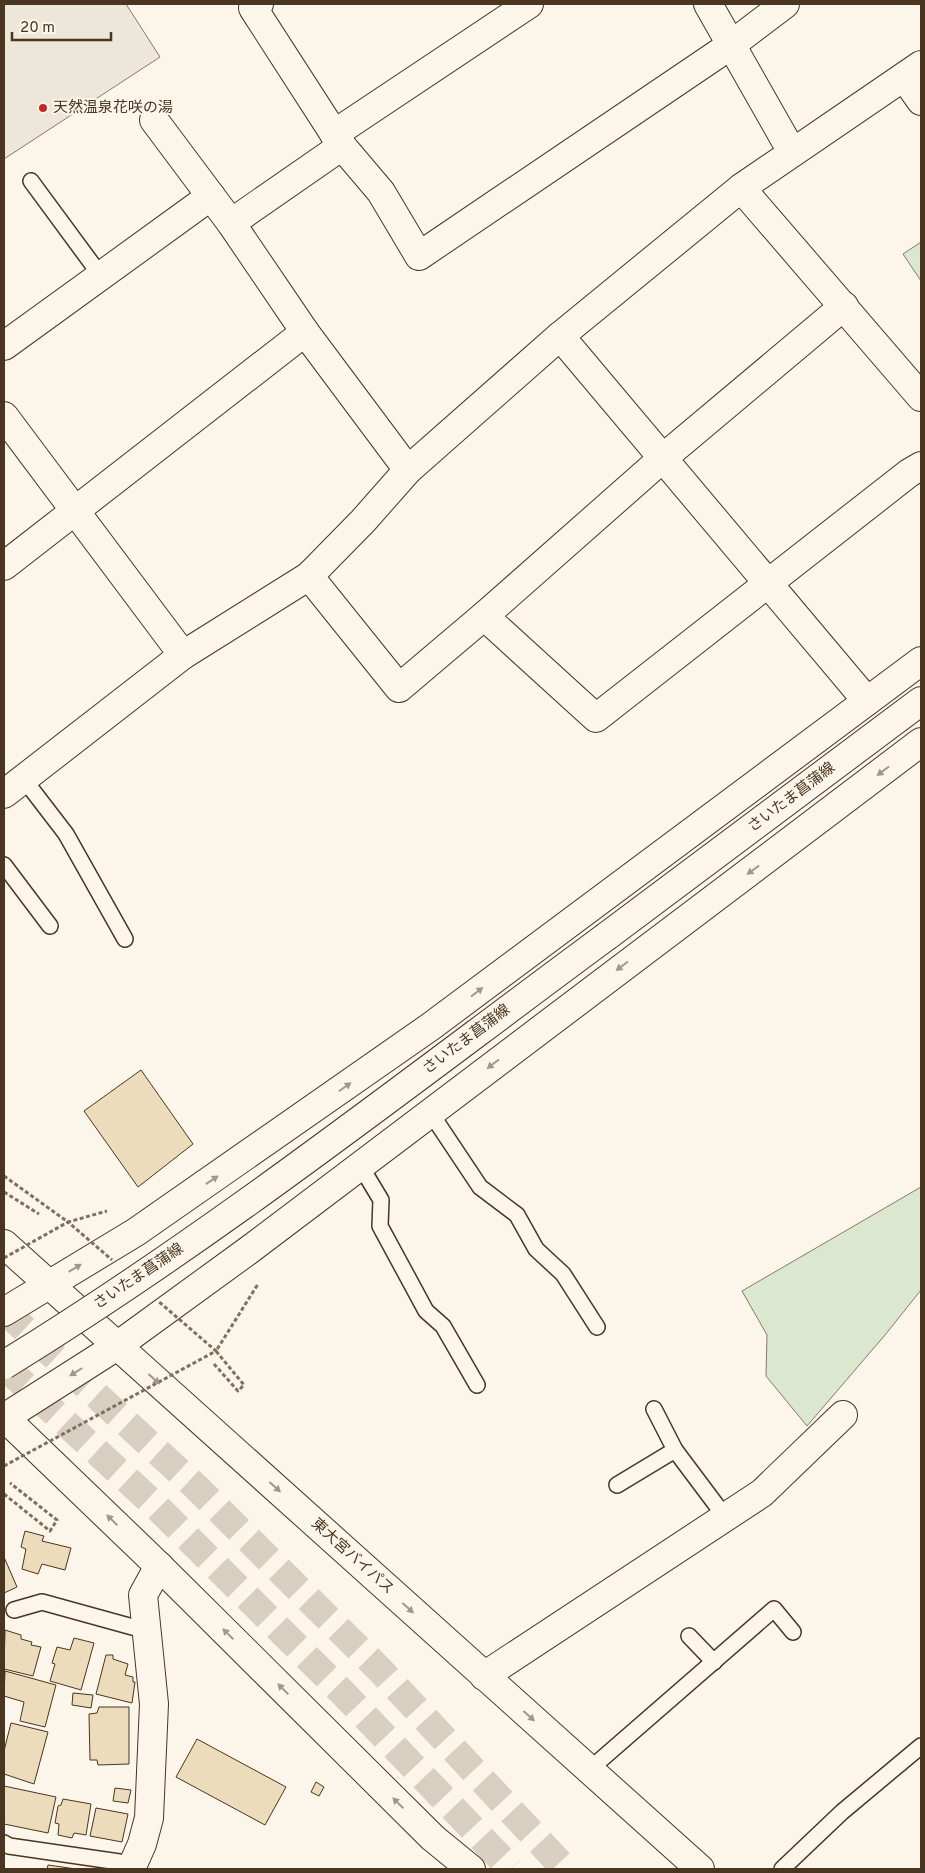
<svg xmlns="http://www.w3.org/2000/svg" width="925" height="1873" font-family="Overpass,'Noto Sans JP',sans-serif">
	<rect width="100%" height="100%" fill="#fbf6e9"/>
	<!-- green -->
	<g fill="#dce7d0" stroke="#887966">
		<polygon points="921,242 921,281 903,254"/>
		<polygon points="921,1187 921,1290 885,1335 807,1426 766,1376 767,1335 742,1291"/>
	</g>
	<!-- parking -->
	<polygon fill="#ede7d9" stroke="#887966" points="4,4 126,4 160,57 4,159"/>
	<!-- building -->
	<g fill="#ecdcbc" stroke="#4a3520">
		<polygon points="141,1070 193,1144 138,1187 84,1111"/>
		<polygon points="25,1531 44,1536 42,1541 71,1548 65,1570 42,1564 38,1574 22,1569 26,1549 21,1547"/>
		<polygon points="4,1557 17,1587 4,1593"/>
		<polygon points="5,1630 21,1635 21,1639 32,1642 31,1645 41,1647 33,1676 4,1669"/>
		<polygon points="74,1638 94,1643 81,1690 50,1681 55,1664 52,1663 57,1647 70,1650"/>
		<polygon points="106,1655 113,1655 113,1659 128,1664 125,1675 133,1677 133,1682 135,1682 132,1703 96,1694"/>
		<polygon points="5,1671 56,1685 45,1727 20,1721 24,1702 4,1696"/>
		<polygon points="73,1693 93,1695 91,1708 72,1705"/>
		<polygon points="99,1707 129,1707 129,1764 98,1765 97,1760 90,1760 89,1714 97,1713"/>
		<polygon points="11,1723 48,1732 34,1784 4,1774 4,1751"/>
		<polygon points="197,1739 286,1787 265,1825 176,1777"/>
		<polygon points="316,1782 324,1787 319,1796 311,1792"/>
		<polygon points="4,1786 56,1797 48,1833 4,1824"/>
		<polygon points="115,1788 131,1790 128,1803 113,1801"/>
		<polygon points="63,1799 91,1804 86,1835 74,1833 72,1838 58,1835 59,1824 55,1823 58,1806 61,1805"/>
		<polygon points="96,1808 128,1814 122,1842 90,1836"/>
		<polygon points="48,1865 76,1869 47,1869"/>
	</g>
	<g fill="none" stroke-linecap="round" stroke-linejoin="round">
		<!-- highway-tunnel -->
		<g stroke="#d8cfc1" stroke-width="28" stroke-dasharray="28 14" stroke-linecap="butt">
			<polyline points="4,1310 196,1487 380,1670 565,1869"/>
			<polyline points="4,1366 158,1508 342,1692 511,1869"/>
		</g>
		<!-- lane casing -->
		<g stroke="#4a3520" stroke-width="18">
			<g id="lane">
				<polyline points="31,181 101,276"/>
				<polyline points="23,778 66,834 125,939"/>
				<polyline points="4,865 50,926"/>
				<polyline points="430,1112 480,1187 517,1215 536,1249 563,1274 597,1327"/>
				<polyline points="360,1165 381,1200 380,1226 426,1311 443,1326 477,1385"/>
				<polyline points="654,1409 675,1450 726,1518"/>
				<polyline points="617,1485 675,1450"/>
				<polyline points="14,1610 42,1602 147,1631"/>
				<polyline points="689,1636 714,1662"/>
				<polyline points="589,1770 774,1609 793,1632"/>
				<polyline points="4,1843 9,1846 133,1864"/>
				<polyline points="782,1869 842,1812 921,1746"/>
			</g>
		</g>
		<!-- street casing -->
		<g stroke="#4a3520" stroke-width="30">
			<g id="street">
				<polyline points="259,4 253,8 342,146 381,192 419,256 731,45 785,4"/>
				<polyline points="708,4 792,152"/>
				<polyline points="904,77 921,101"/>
				<polyline points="154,120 231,223 305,332 408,470"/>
				<polyline points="334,134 529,4"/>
				<polyline points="741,188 921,397"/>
				<polyline points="231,223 342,146"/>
				<polyline points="560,336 867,701"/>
				<polyline points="4,346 211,196"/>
				<polyline points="4,416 183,655"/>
				<polyline points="4,566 305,332"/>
				<polyline points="309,576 399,688 484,616 596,718 909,473 921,466"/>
				<polyline points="484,616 663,458 844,306"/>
				<polyline points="4,794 183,655 309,576 363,521 408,470 560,336 741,188 921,65"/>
				<polyline points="484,1676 762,1493 843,1415"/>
				<polyline points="131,1869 142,1844 149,1818 154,1704 143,1595 159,1566"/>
			</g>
		</g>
		<!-- primary casing -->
		<g stroke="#4a3520" stroke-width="30">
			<g id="primary">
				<polyline points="607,936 921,701"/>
				<polyline points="4,1312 136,1232 430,1027 921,661"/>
				<polyline points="4,1418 117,1346 249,1250 921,742"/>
			</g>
		</g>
		<!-- highway casing -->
		<g stroke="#4a3520" stroke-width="30">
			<g id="highway">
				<polyline points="4,1244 700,1869"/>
				<polyline points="4,1417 159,1566 433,1838 471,1869"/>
			</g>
		</g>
		<!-- path -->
		<g stroke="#7f6f5c" stroke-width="3" stroke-dasharray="4 2.5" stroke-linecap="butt">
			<polyline points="4,1176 68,1222 107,1211"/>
			<polyline points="4,1192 39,1214"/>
			<polyline points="214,1364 238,1391 244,1385 216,1351 258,1284"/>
			<polyline points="4,1494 50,1531 57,1520 10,1483"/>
		</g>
		<!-- lane -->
		<use href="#lane" stroke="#fbf6e9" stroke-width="15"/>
		<!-- street -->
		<use href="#street" stroke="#fbf6e9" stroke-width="28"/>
		<!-- primary -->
		<use href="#primary" stroke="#fbf6e9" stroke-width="28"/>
		<!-- highway -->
		<use href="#highway" stroke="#fbf6e9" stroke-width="28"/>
		<!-- primary-bridge casing -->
		<g stroke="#4a3520" stroke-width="30" stroke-linecap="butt">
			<path id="primary-bridge" d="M4,1365c210,-129 405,-283 603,-429"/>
		</g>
		<!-- path-bridge -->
		<g stroke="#7f6f5c" stroke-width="3" stroke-dasharray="4 2.5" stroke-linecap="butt">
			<polyline points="4,1258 68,1222 112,1260"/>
			<polyline points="4,1466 216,1351 158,1301"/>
		</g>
		<!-- primary-bridge -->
		<use href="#primary-bridge" stroke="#fbf6e9" stroke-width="28"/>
	</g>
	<!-- one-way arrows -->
	<defs><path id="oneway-solid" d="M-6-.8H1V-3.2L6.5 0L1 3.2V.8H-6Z" transform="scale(1.25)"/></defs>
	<g fill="#a29684">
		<use href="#oneway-solid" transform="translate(883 771) rotate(143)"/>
		<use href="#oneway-solid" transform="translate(753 870) rotate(144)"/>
		<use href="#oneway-solid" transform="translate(622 966) rotate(143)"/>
		<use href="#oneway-solid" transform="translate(477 992) rotate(-37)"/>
		<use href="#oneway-solid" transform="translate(493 1064) rotate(143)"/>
		<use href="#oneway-solid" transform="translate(345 1087) rotate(-35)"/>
		<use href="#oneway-solid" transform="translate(212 1180) rotate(-34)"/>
		<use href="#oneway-solid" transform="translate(75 1268) rotate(-31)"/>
		<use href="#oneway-solid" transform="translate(76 1372) rotate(148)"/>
		<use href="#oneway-solid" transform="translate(154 1379) rotate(42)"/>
		<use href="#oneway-solid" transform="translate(275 1487) rotate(42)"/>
		<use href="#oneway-solid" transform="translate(112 1520) rotate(-136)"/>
		<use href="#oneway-solid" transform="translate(408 1608) rotate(42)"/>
		<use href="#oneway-solid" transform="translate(228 1634) rotate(-135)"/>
		<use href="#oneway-solid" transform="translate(283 1689) rotate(-135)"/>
		<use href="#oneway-solid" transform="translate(529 1716) rotate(42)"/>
		<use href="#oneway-solid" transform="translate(398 1803) rotate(-135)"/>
	</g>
	<!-- markers -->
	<circle fill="#c62828" stroke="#fbf6e9" stroke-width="2" cx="43" cy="108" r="5"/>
	<g text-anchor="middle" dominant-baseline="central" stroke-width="4" stroke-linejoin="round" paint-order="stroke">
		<!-- poi labels -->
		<g font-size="15" fill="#4a3520" stroke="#fbf6e9" text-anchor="start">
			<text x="53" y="108">天然温泉花咲の湯</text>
		</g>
		<!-- street labels -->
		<g font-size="15" fill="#4a3520" stroke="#fbf6e9">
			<text transform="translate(792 798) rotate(-37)">さいたま菖蒲線</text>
			<text transform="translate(467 1040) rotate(-37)">さいたま菖蒲線</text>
			<text transform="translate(139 1277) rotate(-34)">さいたま菖蒲線</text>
			<text transform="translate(352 1557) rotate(42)">東大宮バイパス</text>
		</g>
	</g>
	<!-- border -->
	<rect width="925" height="1873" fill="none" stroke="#4a3520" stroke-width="10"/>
	<!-- scale -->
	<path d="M12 32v8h99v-8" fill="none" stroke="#4a3520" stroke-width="2.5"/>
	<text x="20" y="32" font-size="15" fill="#4a3520" stroke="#fbf6e9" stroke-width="4" paint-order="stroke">20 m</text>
</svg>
